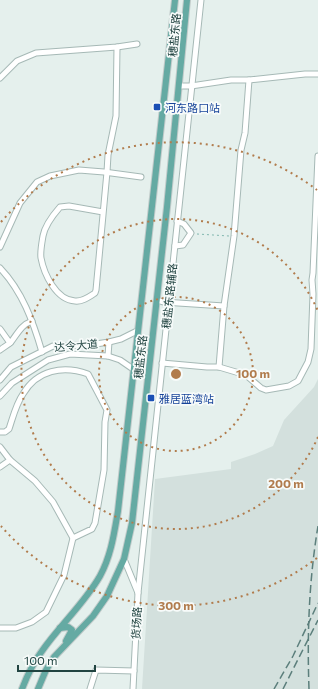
<svg xmlns="http://www.w3.org/2000/svg" width="318" height="689" font-family="Commissioner,'Noto Sans SC',sans-serif">
	<rect width="100%" height="100%" fill="#e5f0ed"/>
	<!-- built -->
	<polygon fill="#d3e0dd" points="318,379 318,689 142,689 155,479 231,469 231,462 255,454 273,446 284,420 314,387"/>
	<g fill="none" stroke-linecap="round" stroke-linejoin="round">
		<!-- minor casing -->
		<g stroke="#a6b9b6" stroke-width="7">
			<g id="minor">
				<polyline points="0,78 17,61 36,53 117,47 137,44"/>
				<polyline points="180,86 191,86 231,80 249,80 305,74 318,74"/>
				<path d="M103,212l-34,-6 -9,1c-7,8 -15,18 -17,29 -1,6 -3,16 -2,22 3,16 15,42 34,43 7,1 14,-4 20,-8l1,-3 11,-118 1,-17 8,-39 1,-69"/>
				<polyline points="175,246 183,245 191,233 184,224 177,221"/>
				<polyline points="0,247 20,203 37,182 50,176 79,170 104,172 141,177"/>
				<path d="M0,268c22,23 33,53 42,84"/>
				<polyline points="157,300 163,302 224,306"/>
				<polyline points="0,329 10,343"/>
				<path d="M0,350c4,-3 8,-5 11,-8 7,-9 10,-17 21,-21"/>
				<polyline points="108,356 109,342"/>
				<polyline points="162,363 207,367 219,367 246,375 261,388 266,390 289,386 298,381 308,362 311,349 313,294 312,280 313,273 318,156"/>
				<polyline points="219,367 224,306 234,236 241,150 245,133 249,80"/>
				<polyline points="0,380 11,367 53,346 89,345 109,342 121,339 137,331"/>
				<polyline points="0,396 12,383 48,360 70,354 108,356 120,360 133,369"/>
				<path d="M0,432h5l4,-3c4,-12 7,-25 14,-35 14,-24 40,-29 65,-20l19,36 -2,12 -1,48 -9,53 -3,6 -19,9"/>
				<polyline points="0,447 10,460 35,481 53,502 73,538 64,575 46,612 32,622 16,628 0,628"/>
				<polyline points="0,467 10,460"/>
				<polyline points="124,559 138,593 133,689"/>
				<polyline points="138,593 201,0"/>
				<polyline points="90,689 96,670 134,671"/>
			</g>
		</g>
		<!-- major casing -->
		<g stroke="#c1cbca" stroke-width="8">
			<g id="major">
				<polyline points="60,628 68,627 72,630 66,641"/>
				<path d="M22,689c5,-13 11,-26 20,-38 18,-26 42,-47 58,-75 11,-20 14,-42 18,-65l57,-511"/>
				<polyline points="38,689 46,670 54,657 93,616 107,596 124,559 132,523 167,207 187,0"/>
			</g>
		</g>
		<!-- path -->
		<polyline stroke="#82b7af" stroke-width="1" stroke-dasharray="2 3" stroke-linecap="butt" points="197,234 229,236"/>
		<!-- minor -->
		<use href="#minor" stroke="#fff" stroke-width="5"/>
		<!-- major -->
		<use href="#major" stroke="#65aaa3" stroke-width="6"/>
		<!-- rail -->
		<g stroke="#5c7f7c" stroke-width="1.5" stroke-dasharray="8 4" stroke-linecap="butt">
			<polyline points="274,689 293,656 318,603"/>
			<polyline points="283,689 318,620"/>
			<path d="M309,689c-2,-55 0,-109 9,-163"/>
		</g>
	</g>
	<!-- distance rings -->
	<g fill="none" stroke="#b17c4d" stroke-width="2" stroke-dasharray="2 4">
		<circle cx="176" cy="374" r="77"/>
		<path d="M318 437A155 155 0 1 1 318 311"/>
		<path d="M317 558A232 232 0 0 1 1 526M1 222A232 232 0 0 1 317 190"/>
	</g>
	<!-- markers -->
	<g fill="#1a4fb4" stroke="#f7fbfa" stroke-width="1.5">
		<rect x="153" y="103" width="8" height="8" rx="2"/>
		<rect x="147" y="394" width="8" height="8" rx="2"/>
	</g>
	<g text-anchor="middle" dominant-baseline="central" stroke-width="3.5" stroke-linejoin="round" paint-order="stroke">
		<!-- street labels -->
		<g font-size="11" fill="#214441" stroke="#f7fbfa">
			<text transform="translate(174 35) rotate(-85)">穗盐东路</text>
			<text transform="translate(169 296) rotate(-84)">穗盐东路辅路</text>
			<text transform="translate(76 345) rotate(-5)">达令大道</text>
			<text transform="translate(140 357) rotate(-84)">穗盐东路</text>
			<text transform="translate(136 623) rotate(-87)">货场路</text>
		</g>
		<!-- transit labels -->
		<g font-size="11" fill="#164399" stroke="#f7fbfa" text-anchor="start">
			<text x="165" y="107">河东路口站</text>
			<text x="159" y="398">雅居蓝湾站</text>
		</g>
	</g>
	<circle cx="176" cy="374" r="6" fill="#b17c4d" stroke="#f7fbfa" stroke-width="2"/>
	<g font-size="12" text-anchor="middle" font-weight="bold" fill="#b17c4d" stroke="#f7fbfa" stroke-width="3.5" stroke-linejoin="round" paint-order="stroke">
		<text x="253" y="378">100 m</text>
		<text x="286" y="488">200 m</text>
		<text x="176" y="610">300 m</text>
	</g>
	<!-- scale -->
	<path d="M18 665v6h77v-6" fill="none" stroke="#214441" stroke-width="2"/>
	<text x="24" y="665" font-size="12" fill="#214441" stroke="#f7fbfa" stroke-width="3" paint-order="stroke">100 m</text>
</svg>
